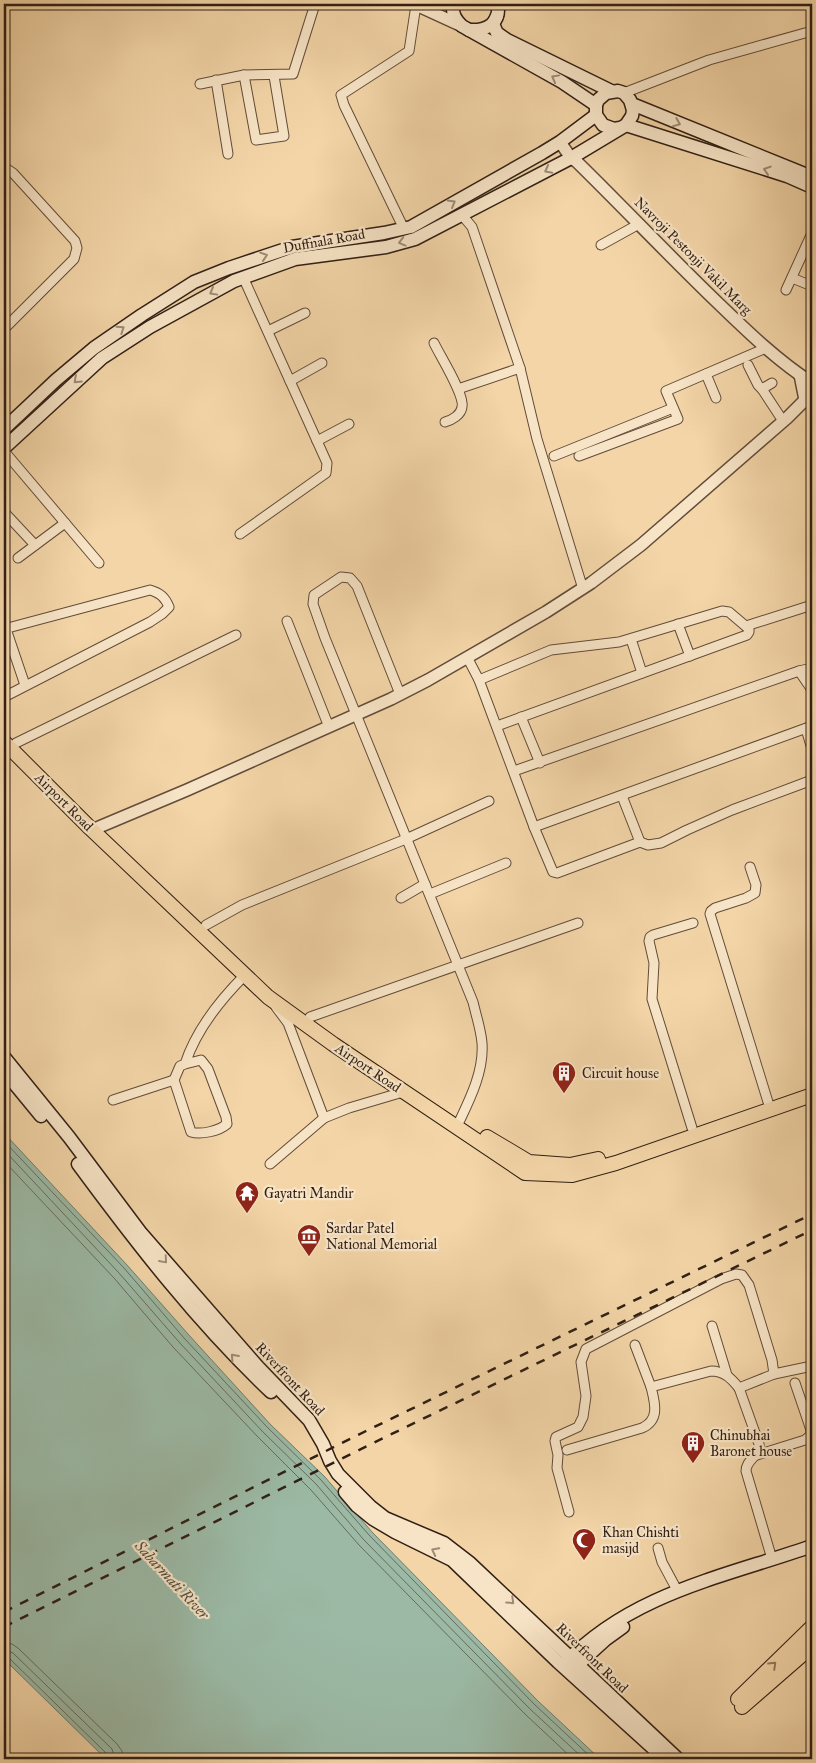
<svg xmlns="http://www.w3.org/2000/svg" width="816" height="1763" font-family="'IM FELL Great Primer',serif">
	<rect width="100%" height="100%" fill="#f3d5a7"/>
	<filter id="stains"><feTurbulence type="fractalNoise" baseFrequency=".004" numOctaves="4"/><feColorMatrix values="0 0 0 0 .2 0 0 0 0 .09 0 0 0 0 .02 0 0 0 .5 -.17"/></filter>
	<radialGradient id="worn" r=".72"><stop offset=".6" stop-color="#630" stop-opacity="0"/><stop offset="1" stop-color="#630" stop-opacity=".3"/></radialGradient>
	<!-- water -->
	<polygon fill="#9bb9a5" stroke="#717b6b" points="4,1133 127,1265 188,1334 270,1424 325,1477 372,1532 538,1701 600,1759 106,1759 4,1659"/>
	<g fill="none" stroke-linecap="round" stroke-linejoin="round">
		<!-- shore -->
		<g stroke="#666c5d" stroke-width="1">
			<polyline points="4,1141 124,1268 184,1338 267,1427 321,1480 369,1535 535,1705 593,1759"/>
			<polyline points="4,1150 119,1273 179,1342 262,1431 316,1484 364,1540 530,1709 584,1759"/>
			<polyline points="4,1161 114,1278 173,1347 257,1436 311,1490 359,1545 525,1714 573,1759"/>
			<polyline points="4,1643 12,1644 18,1648 117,1744 122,1751 123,1759"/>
			<polyline points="4,1650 13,1653 112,1749 115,1759"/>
			<polyline points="4,1656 9,1658 107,1754 109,1759"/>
		</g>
		<!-- minor casing -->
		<g stroke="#624c3a" stroke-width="11">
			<g id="minor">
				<polyline points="244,75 256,140 284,136 274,76"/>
				<polyline points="216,80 228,154"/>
				<polyline points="200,84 244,75 293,74 315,4"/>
				<polyline points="624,93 709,60 812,31"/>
				<polyline points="4,167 13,173 75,241 77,248 74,259 4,329"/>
				<polyline points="462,215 472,227 520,368 537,439 583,589"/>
				<polyline points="404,229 344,105 341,95 409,51 416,5"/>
				<polyline points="601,245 639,224"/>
				<polyline points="792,278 812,286"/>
				<polyline points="786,290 812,233"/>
				<polyline points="268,331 305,313"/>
				<path d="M434,343c6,13 31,52 28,64 -1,8 -10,13 -17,15"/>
				<polyline points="748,365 758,385 762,389"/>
				<polyline points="706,374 716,398"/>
				<polyline points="290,381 322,363"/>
				<polyline points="772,383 762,389 783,421"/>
				<polyline points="458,389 520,368"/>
				<polyline points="317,441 349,424"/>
				<polyline points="4,451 99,563"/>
				<polyline points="554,456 673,408"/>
				<polyline points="579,456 678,419 666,391 766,348"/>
				<polyline points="5,513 35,545"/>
				<polyline points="240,534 326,473 327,463 243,277"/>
				<polyline points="18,558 65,523"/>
				<polyline points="287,621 329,727"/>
				<polyline points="678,624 690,656"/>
				<polyline points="746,626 812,605"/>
				<path d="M4,629l146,-39c10,3 15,7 19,17l-7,7 -12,8 -146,75"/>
				<polyline points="6,629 25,685"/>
				<polyline points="631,639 642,673"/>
				<polyline points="467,657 479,680 551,650 619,642 722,611 729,612 749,629 749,632 747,635 497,726"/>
				<polyline points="799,671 812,690"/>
				<polyline points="479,680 534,827 553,872 557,873 640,842 648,845 661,843 687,830 732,810 812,780"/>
				<path d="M400,694l-43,-108 -7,-8 -9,-1 -27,18 -1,9 12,34 148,364c3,13 8,28 9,41 2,27 -11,54 -22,77"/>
				<polyline points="521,717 540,763"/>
				<polyline points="806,729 812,749"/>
				<polyline points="16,743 236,635"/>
				<polyline points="514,771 799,671 812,668"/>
				<polyline points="622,796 640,842"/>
				<polyline points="534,827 812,726"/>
				<polyline points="750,867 756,885 755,893 746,898 715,908 711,911 710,914 768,1102"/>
				<polyline points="430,894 506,863"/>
				<polyline points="401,898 425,884"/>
				<polyline points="206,925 242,905 406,839 489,801"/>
				<polyline points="276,1007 288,1023 324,1118 349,1108 403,1092"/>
				<polyline points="310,1017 578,923"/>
				<path d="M185,1064l-5,2 -6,14 17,52c10,3 28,-1 36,-8l-1,-7 -18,-48 -7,-9 -16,4c11,-34 35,-64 60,-89"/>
				<polyline points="113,1100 174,1080"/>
				<polyline points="692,1128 652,999 654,963 649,941 650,937 653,935 693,923"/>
				<polyline points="270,1164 324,1118"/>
				<polyline points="712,1326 727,1375"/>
				<polyline points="635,1345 651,1387"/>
				<path d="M567,1450l75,-22c18,-8 13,-25 9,-41l60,-16c13,0 20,7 28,17"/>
				<polyline points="757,1455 805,1440 811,1435 811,1430 795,1383"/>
				<polyline points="569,1512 557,1468 558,1455 555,1441 556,1437 578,1427 583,1417 586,1396 581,1362 586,1349 721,1279 736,1274 742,1275 749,1285 772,1360 774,1374"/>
				<polyline points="658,1548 662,1562 677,1590"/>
				<path d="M772,1559l-26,-88c0,-12 14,-14 13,-27l-20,-56 35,-14 38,-8"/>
			</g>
		</g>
		<!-- tertiary casing -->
		<g stroke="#624c3a" stroke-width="14">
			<g id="tertiary">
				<polyline points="414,4 462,26"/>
				<path d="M560,142l11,16 6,4c48,47 94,96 142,142 30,29 59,57 93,79"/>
				<polyline points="93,831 99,827 187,790 391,699 428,680 546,612 591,583 641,545 787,418 805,400 800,375"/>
			</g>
		</g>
		<!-- secondary casing -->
		<g stroke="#311f15" stroke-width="15">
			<g id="secondary">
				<path d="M453,4c-1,10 2,15 9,22l100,56 34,23"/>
				<polyline points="497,16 493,24 497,33 507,40 611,91"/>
				<path d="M469,30c18,1 31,-6 29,-26"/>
				<polyline points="632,104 812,177"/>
				<polyline points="626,125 787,176 812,187"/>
				<polyline points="4,429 56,380 94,348 142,315 194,282 229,268 292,247 384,233 411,227 542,153 560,142 596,115"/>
				<polyline points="4,448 102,358 150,327 234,281 295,259 386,247 415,239 571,158 626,125 632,116 633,110 630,100 624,93 618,91 606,93 598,100 596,105 596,115 603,125 614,129 620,128"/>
				<polyline points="4,1057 69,1137 141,1233 258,1367 309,1420 323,1444 330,1461 338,1474 371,1507 385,1518 444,1543 470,1563 678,1759"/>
				<polyline points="4,1071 41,1116"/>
				<path d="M78,1164c59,80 121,160 193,228"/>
				<polyline points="345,1492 357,1506 373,1519 395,1532 452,1560 558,1662 665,1759"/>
				<path d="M565,1663c67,-70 159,-86 247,-117"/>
				<polyline points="571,1671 605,1640 623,1627"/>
			</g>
		</g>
		<!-- primary casing -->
		<g stroke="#311f15" stroke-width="16">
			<g id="primary">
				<polyline points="4,742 90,828 268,997 333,1044 525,1173 572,1175 616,1163 812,1095"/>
				<polyline points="487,1137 529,1162 570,1165 598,1159"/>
				<polyline points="738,1699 812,1627"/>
				<polyline points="742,1707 812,1646"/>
			</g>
		</g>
		<!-- minor -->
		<use href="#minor" stroke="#f7e4c6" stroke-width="9"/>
		<!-- tertiary -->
		<use href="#tertiary" stroke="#f7e4c6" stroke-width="11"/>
		<!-- secondary -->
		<use href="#secondary" stroke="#f7e4c6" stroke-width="12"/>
		<!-- primary -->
		<use href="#primary" stroke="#f3d5a7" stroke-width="14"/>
		<!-- rail -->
		<g stroke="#311f15" stroke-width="2.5" stroke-dasharray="9 9" stroke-linecap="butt">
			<polyline points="4,1612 364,1432 812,1214"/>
			<polyline points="4,1627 371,1444 812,1230"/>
		</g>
	</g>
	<!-- one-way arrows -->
	<defs><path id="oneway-chevron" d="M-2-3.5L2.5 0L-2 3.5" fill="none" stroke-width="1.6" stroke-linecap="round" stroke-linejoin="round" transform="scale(1.25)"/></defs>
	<g stroke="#9e8b76">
		<use href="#oneway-chevron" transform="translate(555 78) rotate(-151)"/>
		<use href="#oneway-chevron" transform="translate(677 123) rotate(22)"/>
		<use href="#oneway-chevron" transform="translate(548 170) rotate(152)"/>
		<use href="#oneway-chevron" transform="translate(767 170) rotate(-162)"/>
		<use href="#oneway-chevron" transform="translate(452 203) rotate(-30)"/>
		<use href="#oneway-chevron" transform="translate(402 242) rotate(165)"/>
		<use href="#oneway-chevron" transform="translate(264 256) rotate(-18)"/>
		<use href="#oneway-chevron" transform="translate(213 292) rotate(151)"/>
		<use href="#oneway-chevron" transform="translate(121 329) rotate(-34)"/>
		<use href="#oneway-chevron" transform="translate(77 380) rotate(137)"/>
		<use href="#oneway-chevron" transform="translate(164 1260) rotate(49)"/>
		<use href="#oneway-chevron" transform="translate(234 1357) rotate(-132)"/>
		<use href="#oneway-chevron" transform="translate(435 1551) rotate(-153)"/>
		<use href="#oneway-chevron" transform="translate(511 1601) rotate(44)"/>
	</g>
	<use stroke="#927a5e" href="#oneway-chevron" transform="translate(773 1665) rotate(-44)"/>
	<!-- icons -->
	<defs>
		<g id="building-pin" transform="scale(1.25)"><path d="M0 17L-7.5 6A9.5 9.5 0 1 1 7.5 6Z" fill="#8f2418" stroke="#f7e4c6"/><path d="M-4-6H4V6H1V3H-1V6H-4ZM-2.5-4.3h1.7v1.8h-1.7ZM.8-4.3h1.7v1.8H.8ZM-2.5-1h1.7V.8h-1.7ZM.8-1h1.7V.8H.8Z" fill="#fff"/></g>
		<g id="temple-pin" transform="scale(1.25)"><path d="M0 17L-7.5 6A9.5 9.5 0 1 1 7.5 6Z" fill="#8f2418" stroke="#f7e4c6"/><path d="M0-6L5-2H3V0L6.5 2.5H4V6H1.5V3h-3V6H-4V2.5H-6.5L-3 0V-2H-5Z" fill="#fff"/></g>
		<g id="museum-pin" transform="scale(1.25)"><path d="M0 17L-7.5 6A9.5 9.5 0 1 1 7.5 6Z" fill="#8f2418" stroke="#f7e4c6"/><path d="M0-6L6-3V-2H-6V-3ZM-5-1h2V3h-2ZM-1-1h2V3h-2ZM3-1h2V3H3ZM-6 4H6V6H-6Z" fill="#fff"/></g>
		<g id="mosque-pin" transform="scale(1.25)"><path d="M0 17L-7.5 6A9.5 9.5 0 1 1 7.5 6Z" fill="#8f2418" stroke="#f7e4c6"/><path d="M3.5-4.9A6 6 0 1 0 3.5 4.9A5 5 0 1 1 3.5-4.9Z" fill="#fff"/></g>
	</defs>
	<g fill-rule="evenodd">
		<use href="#building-pin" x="564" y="1073"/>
		<use href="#temple-pin" x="247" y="1193"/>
		<use href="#museum-pin" x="309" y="1236"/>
		<use href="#building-pin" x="693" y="1443"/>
		<use href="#mosque-pin" x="584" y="1540"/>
	</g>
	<g text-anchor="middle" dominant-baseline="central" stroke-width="4.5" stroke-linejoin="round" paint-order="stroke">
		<!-- street labels -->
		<g font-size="14" fill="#311f15" stroke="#f7e4c6">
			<text transform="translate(324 241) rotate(-10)">Duffnala Road</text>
			<text transform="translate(693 256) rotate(45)">Navroji Pestonji Vakil Marg</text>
			<text transform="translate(64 802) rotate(45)">Airport Road</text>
			<text transform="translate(368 1068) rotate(34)">Airport Road</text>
			<text transform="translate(290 1379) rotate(47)">Riverfront Road</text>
			<text transform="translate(592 1658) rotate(44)">Riverfront Road</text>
		</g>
		<!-- poi labels -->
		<g font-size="14" fill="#311f15" stroke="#f7e4c6" text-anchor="start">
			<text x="582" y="1073">Circuit house</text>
			<text x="264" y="1193">Gayatri Mandir</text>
			<text x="326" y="1228">Sardar Patel<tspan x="326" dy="16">National Memorial</tspan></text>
			<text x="710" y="1435">Chinubhai<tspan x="710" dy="16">Baronet house</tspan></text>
			<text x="602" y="1532">Khan Chishti<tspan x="602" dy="16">masijd</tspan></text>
		</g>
		<!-- water labels -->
		<g font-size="15" font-style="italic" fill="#514d40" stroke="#f7e4c6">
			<text transform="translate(172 1580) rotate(47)">Sabarmati River</text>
		</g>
	</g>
	<!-- margin -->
	<rect width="816" height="1763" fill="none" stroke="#f3d5a7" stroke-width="20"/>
	<rect x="5" y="5" width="806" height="1753" fill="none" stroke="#311f15" stroke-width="2.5"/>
	<rect x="10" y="10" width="796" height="1743" fill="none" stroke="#311f15"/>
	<rect width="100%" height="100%" filter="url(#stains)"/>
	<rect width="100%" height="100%" fill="url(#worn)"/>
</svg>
